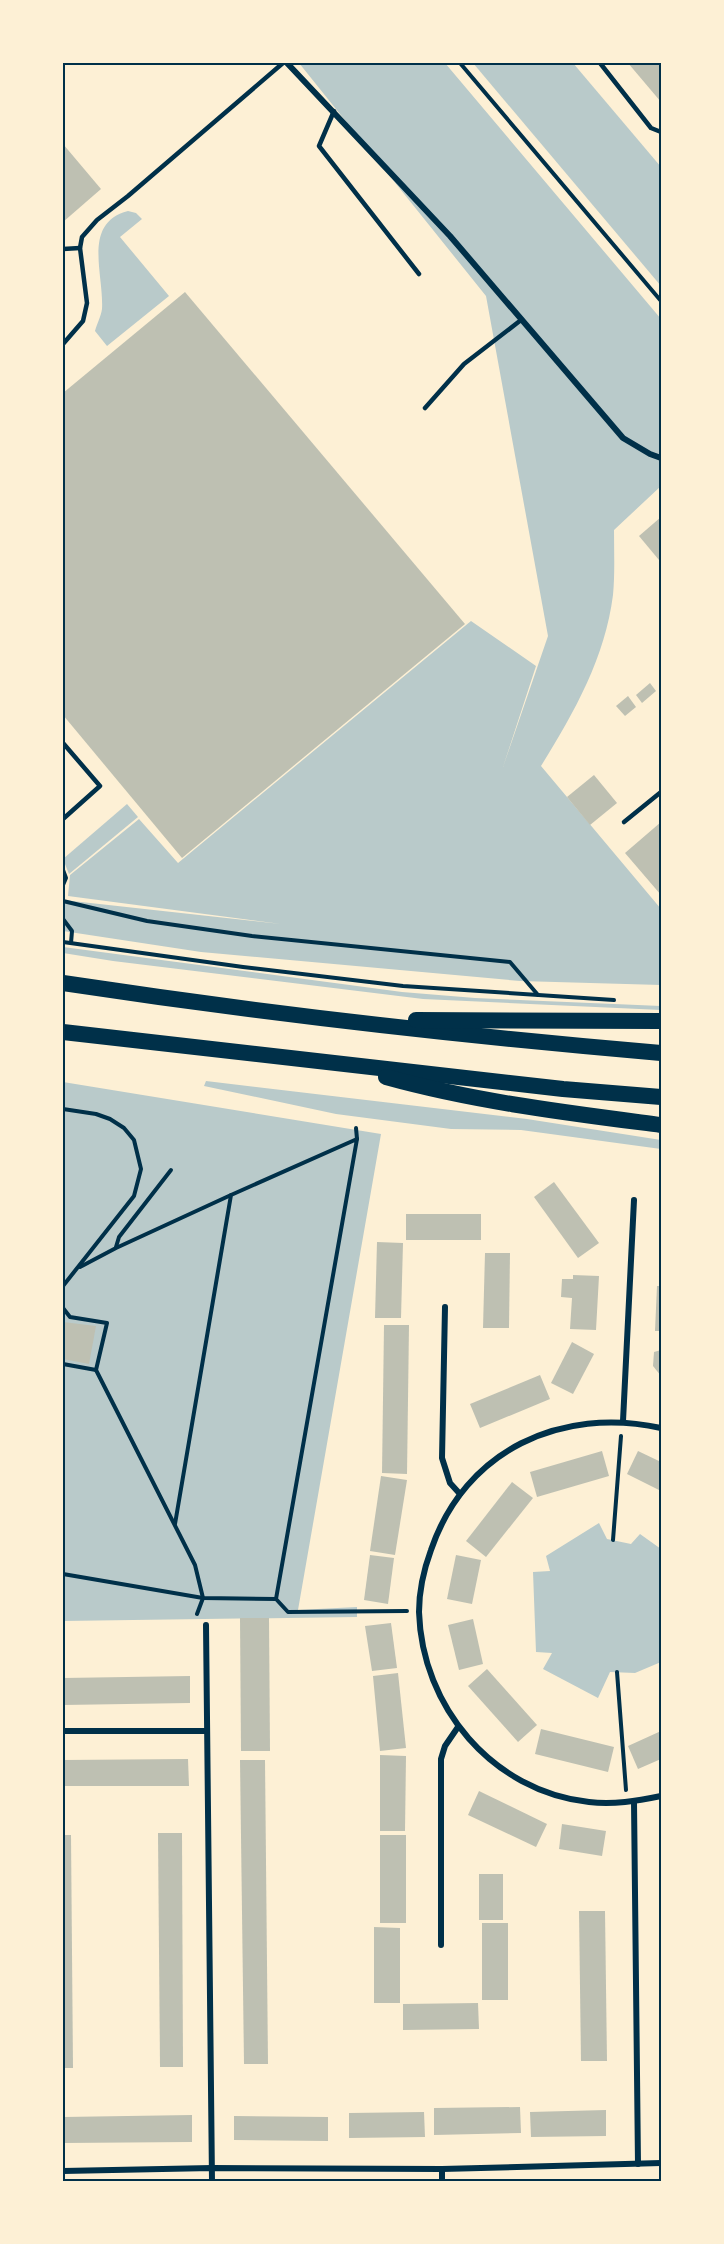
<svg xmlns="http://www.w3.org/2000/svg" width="724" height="2244" font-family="Literata,serif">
	<rect width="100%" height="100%" fill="#fdf0d5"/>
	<!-- green -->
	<g fill="#b9caca">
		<path d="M299,63h146l216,256v167l-47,44c0,22 1,44 -1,65 -8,63 -39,118 -72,171l120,143v76l-141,-4 -319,-29 -138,-21v-31l218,24 -213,-28 2,-21 69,-56 39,44 293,-242 65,45 -33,101 45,-131 -62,-340z"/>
		<polygon points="473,63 573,63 661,167 661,286"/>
		<path d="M128,211l8,2 6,6 -22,18 49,59 -62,50 -12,-15c2,-7 6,-15 7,-22 2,-35 -20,-86 26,-98z"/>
		<polygon points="127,804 138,817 69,874 63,859"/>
		<polygon points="63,947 402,992 475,998 661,1006 661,1010 423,999 113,961 63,953"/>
		<polygon points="206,1081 527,1119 661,1140 661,1149 521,1130 451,1129 336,1114 204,1086"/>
		<polygon points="63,1082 381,1134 298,1610 357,1607 357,1617 63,1621"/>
		<polygon points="599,1523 607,1539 631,1544 640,1534 661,1549 661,1662 635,1673 610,1672 598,1698 543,1669 552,1653 536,1652 533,1572 550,1571 546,1556"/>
	</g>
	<!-- building -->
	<g fill="#bec0b2">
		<polygon points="628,63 661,63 661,102"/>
		<polygon points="63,144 101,189 63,222"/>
		<polygon points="185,292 465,624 182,858 63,715 63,393"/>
		<polygon points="661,517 661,559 659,560 639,536"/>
		<polygon points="650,683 656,691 642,703 636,695"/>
		<polygon points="628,696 636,707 625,716 616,706"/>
		<polygon points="594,775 617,803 590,825 567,797"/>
		<polygon points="661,822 661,895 625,853"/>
		<polygon points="554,1182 599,1243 578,1258 534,1197"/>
		<rect x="406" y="1214" width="75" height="26"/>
		<polygon points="377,1242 403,1243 401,1318 375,1318"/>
		<polygon points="485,1253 510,1253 509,1328 483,1328"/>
		<polygon points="573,1275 599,1276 596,1330 570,1329 572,1298 561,1297 562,1279 573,1279"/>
		<polygon points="657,1286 661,1286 661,1331 655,1331"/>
		<polygon points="63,1322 96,1326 89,1364 63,1359"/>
		<polygon points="384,1325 409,1325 407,1474 382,1473"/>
		<polygon points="572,1342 594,1354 573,1394 551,1383"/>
		<polygon points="661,1350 661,1376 653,1366 654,1352"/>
		<polygon points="540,1375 550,1399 480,1428 470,1404"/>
		<polygon points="602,1451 609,1476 537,1497 530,1472"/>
		<polygon points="638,1451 661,1462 661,1491 627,1474"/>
		<polygon points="381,1476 407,1480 395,1555 370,1551"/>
		<polygon points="512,1482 533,1498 486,1557 466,1541"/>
		<polygon points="370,1555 394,1558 388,1604 364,1600"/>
		<polygon points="456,1555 481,1560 472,1604 447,1599"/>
		<polygon points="240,1618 269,1618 270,1751 241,1751"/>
		<polygon points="473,1619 483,1664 459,1670 448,1625"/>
		<polygon points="391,1623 397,1668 372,1671 365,1626"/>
		<polygon points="487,1669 537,1725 518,1742 468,1686"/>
		<polygon points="398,1673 406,1748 380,1751 373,1676"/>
		<polygon points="190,1676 190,1703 63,1705 63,1678"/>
		<polygon points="541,1729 614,1747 608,1772 535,1754"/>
		<polygon points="661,1731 661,1759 638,1769 628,1746"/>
		<polygon points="380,1755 406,1756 405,1831 380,1831"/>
		<polygon points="188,1759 189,1786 63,1786 63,1760"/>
		<polygon points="240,1760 265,1760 268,2064 244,2064"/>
		<polygon points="479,1791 547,1824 536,1847 468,1815"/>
		<polygon points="562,1824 606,1831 602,1856 559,1849"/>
		<polygon points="158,1833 182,1833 183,2067 160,2067"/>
		<polygon points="63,1835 71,1835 73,2068 63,2068"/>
		<rect x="380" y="1835" width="26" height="88"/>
		<rect x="479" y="1874" width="24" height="46"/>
		<polygon points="579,1911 605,1911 607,2061 581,2061"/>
		<rect x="482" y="1923" width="26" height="77"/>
		<polygon points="374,1927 400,1928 400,2003 374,2003"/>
		<polygon points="478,2003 479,2029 403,2030 403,2004"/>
		<polygon points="520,2107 521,2133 434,2135 434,2108"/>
		<polygon points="606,2110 606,2136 531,2137 530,2112"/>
		<polygon points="424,2112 425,2137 349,2138 349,2113"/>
		<polygon points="192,2115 192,2142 63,2143 63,2117"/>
		<polygon points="234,2116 328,2117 328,2141 234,2140"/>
	</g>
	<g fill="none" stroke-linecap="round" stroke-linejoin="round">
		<!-- path -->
		<g stroke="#003049" stroke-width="4">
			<polyline points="460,63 661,301"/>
			<polyline points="63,870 66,878 63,885"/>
			<polyline points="63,901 147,921 252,936 510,962 538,995"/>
			<polyline points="63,919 72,931 71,943"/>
			<polyline points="63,942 243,967 403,986 614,1000"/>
			<polyline points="63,1109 96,1114 110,1119 124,1128 134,1140 141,1169 134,1196 63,1286"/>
			<polyline points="356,1128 357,1139"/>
			<polyline points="116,1247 119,1237 171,1170"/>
			<polyline points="80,1267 116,1248 231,1195"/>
			<polyline points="63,1308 70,1317 107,1323 96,1370 195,1565 203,1598 197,1614"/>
			<polyline points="63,1364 96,1370"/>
			<polyline points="613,1540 621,1436"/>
			<polyline points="63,1574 203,1598 276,1599 357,1139 231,1195 175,1524"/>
			<polyline points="276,1599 288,1612 407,1611"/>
			<polyline points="617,1672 626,1790"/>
		</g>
		<!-- service -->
		<g stroke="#003049" stroke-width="4.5">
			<polyline points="600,63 651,128 661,132"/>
			<polyline points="334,111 319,146 419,274"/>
			<polyline points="63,249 80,248"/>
			<polyline points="63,344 83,321 87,303 80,248 82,237 97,220 128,196 283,63"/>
			<polyline points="425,408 464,364 521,320"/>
			<polyline points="63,743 100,786 63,819"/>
			<polyline points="624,822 661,792"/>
		</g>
		<!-- minor -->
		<g stroke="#003049" stroke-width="6">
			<polyline points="287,63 450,236 623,438 650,454 661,458"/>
			<polyline points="445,1307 442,1458 450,1483 460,1494"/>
			<polyline points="623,1421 634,1200"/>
			<path d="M661,1428c-100,-22 -196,22 -230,122 -7,19 -12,41 -12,62 3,95 73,179 170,190 24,3 48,-1 72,-6"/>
			<polyline points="206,1625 212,2181"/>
			<polyline points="63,1731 206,1731"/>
			<polyline points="634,1802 638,2164"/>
			<polyline points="441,1945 441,1759 445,1746 458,1727"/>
			<polyline points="442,2169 442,2181"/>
			<polyline points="63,2171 212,2168 442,2169 661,2163"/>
		</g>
		<!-- trunk -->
		<g stroke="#003049" stroke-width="16">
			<path d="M63,983c198,30 398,53 598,70"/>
			<polyline points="416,1020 661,1021"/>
			<polyline points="63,1032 563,1089 661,1097"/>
			<path d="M386,1077c90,25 183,36 275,48"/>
		</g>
	</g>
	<!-- border -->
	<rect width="724" height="2244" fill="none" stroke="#fdf0d5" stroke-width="129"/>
	<rect x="64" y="64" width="596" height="2116" fill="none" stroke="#003049" stroke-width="2"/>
</svg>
